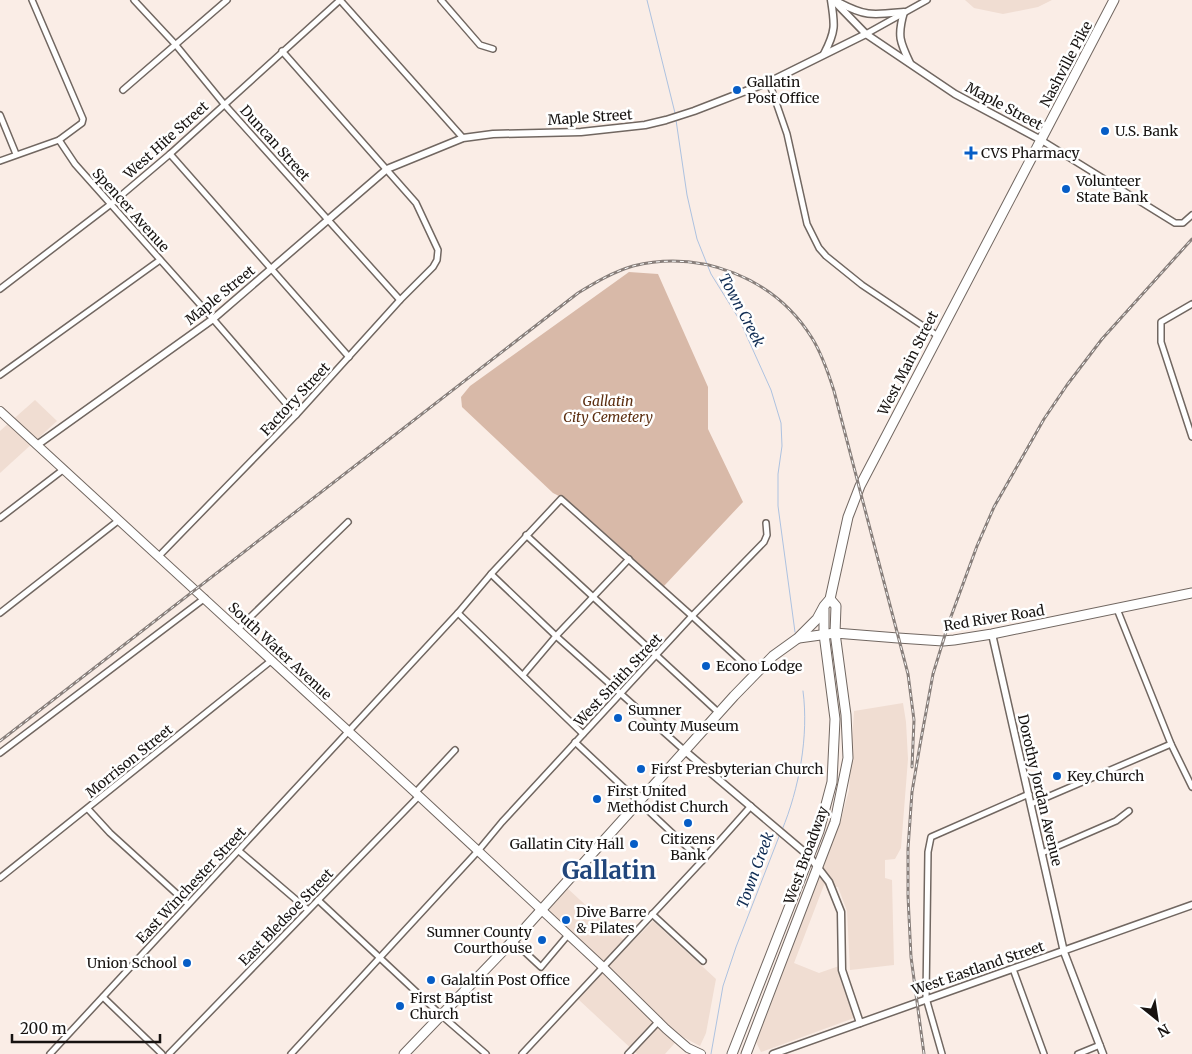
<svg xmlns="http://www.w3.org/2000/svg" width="1192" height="1054" font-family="Merriweather,serif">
	<rect width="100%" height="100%" fill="#faede6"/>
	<!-- built -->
	<g fill="#f0ddd2">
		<polygon points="965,0 1052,0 1038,7 1003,14 974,8"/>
		<polygon points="35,400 57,421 0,473 0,431"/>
		<polygon points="903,703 906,722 908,759 901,848 895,859 885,860 885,878 892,880 894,965 850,970 847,911 838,887 824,885 794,963 819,973 839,966 841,981 854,1018 761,1052 756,1042 840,823 849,790 854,711"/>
		<polygon points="567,888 629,945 653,921 716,979 706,1033 700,1046 681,1036 665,1054 637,1054 578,999 607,968 546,911"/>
	</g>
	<!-- green -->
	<polygon fill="#d8b9a8" points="629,272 658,274 708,387 708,429 743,502 664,586 567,500 553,493 462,407 461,397 470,386"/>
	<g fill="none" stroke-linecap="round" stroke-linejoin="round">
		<!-- stream -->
		<g stroke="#adc2e0" stroke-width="1">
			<polyline points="647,0 675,113"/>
			<polyline points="676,120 687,195 697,239 711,274 739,319 771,390 781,423 782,446 778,474 778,506 795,632"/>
			<path d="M782,830c17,-41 27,-94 21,-139"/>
			<polyline points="711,1054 723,986 736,947 780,834"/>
		</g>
		<!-- minor casing -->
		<g stroke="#716761" stroke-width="8">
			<g id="minor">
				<polyline points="134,0 175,44 224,104 400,300"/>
				<polyline points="340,0 463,138"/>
				<polyline points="441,0 480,45 493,49"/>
				<polyline points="866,34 927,0"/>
				<polyline points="769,82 787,134 807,224 819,248 826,256 862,285 938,336"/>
				<polyline points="123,90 227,0"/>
				<polyline points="0,115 16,154"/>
				<polyline points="59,140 75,164 213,319 296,415"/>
				<polyline points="1041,140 1175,223 1183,223 1192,215"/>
				<polyline points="170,154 349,357"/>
				<polyline points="0,161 59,140 82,123 83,119 32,0"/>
				<polyline points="0,289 111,204 170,154 340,0"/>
				<polyline points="1192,304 1161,322 1161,342 1192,437"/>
				<polyline points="0,375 160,260"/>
				<polyline points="0,518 64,469"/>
				<polyline points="526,535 719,713"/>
				<polyline points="159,556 296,415 400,300 433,267 437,260 438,250 416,203 282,51"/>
				<polyline points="491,574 556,636 685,751"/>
				<polyline points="1117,609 1171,744 1192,787"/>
				<polyline points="0,613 119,520"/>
				<polyline points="458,613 583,734"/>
				<polyline points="238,629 348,522"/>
				<polyline points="523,675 556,636 629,559"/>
				<polyline points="575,742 702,861"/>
				<polyline points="0,753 205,598"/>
				<polyline points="415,793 455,750"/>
				<polyline points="1031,804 1171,744"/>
				<polyline points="88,809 110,833 188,904"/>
				<polyline points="239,851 308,910"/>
				<polyline points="1042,853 1116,821 1129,811"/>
				<polyline points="0,878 272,660"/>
				<polyline points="318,900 441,1015 486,1054"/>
				<polyline points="652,914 703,961"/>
				<polyline points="513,941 541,967 568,935"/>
				<polyline points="1013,969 1044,1054"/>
				<polyline points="103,997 162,1054"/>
				<polyline points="50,1054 458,613 491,574 561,499 692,616 755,674"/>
				<polyline points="169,1054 419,796"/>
				<polyline points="291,1054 478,851 502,822 692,616 764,542 767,535 766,523"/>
				<polyline points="522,1054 702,861 751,806"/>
				<polyline points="628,1054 659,1021"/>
				<polyline points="942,1054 926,998 928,852 931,837 1029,794"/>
				<polyline points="1078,1054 1100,1045"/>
			</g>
		</g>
		<!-- tertiary casing -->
		<g stroke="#716761" stroke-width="9">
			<g id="tertiary">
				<polyline points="833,0 866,34 955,94 1041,140"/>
				<path d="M838,2c28,15 35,13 66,10 -7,24 -4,30 6,51"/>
				<path d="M824,54c12,-23 11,-29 7,-54"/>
				<polyline points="37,445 213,319 387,169 463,138 493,134 581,132 645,125 666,120 694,111 769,82 866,34"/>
				<polyline points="992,634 1064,952 1103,1054"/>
				<polyline points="685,751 809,856 829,882 841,912 842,970 860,1023"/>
				<polyline points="773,1054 1192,905"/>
			</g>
		</g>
		<!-- secondary casing -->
		<g stroke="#716761" stroke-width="10">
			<polyline id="secondary" points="0,411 419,796 603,967 666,1029 688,1048 701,1054"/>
		</g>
		<!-- primary casing -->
		<g stroke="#716761" stroke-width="11">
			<g id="primary">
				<polyline points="799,638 835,633 898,638 943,641 954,640 992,634 1192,593"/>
				<polyline points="404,1054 526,927 734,696 773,656 798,638 817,619 824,606 830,599 848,517 860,486 1114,0"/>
				<polyline points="732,1054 819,831 832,782 835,719 824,634 824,609"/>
				<polyline points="746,1054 835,822 848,758 846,715 835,633 836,606 830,599"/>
			</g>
		</g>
		<!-- minor -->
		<use href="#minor" stroke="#fff" stroke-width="5"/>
		<!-- tertiary -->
		<use href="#tertiary" stroke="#fff" stroke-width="6"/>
		<!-- secondary -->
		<use href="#secondary" stroke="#fff" stroke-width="8"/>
		<!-- primary -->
		<use href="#primary" stroke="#fff" stroke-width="9"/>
		<!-- rail casing -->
		<g stroke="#887f7b" stroke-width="3">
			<g id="rail">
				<path d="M0,741l578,-448c18,-11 35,-21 55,-27 68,-17 142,12 179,72 10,16 16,34 22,53l74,283 6,46 -2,47"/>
				<polyline points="924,1054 911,957 908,896 908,849 912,792 920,745 933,674 949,622 977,546 994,507 1044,419 1067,385 1102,339 1192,239"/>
			</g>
		</g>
		<!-- rail -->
		<use href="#rail" stroke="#fff" stroke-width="1" stroke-dasharray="4" stroke-linecap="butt"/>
	</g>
	<!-- markers -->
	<g fill="#065dc6" stroke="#fff" stroke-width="2">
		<circle cx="737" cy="90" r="5"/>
		<circle cx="1105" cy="131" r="5"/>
		<path d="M968.5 145.5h5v5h5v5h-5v5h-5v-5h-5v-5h5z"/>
		<circle cx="1066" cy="189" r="5"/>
		<circle cx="706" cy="666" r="5"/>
		<circle cx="618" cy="718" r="5"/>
		<circle cx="641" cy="769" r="5"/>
		<circle cx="1057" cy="776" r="5"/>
		<circle cx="597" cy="799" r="5"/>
		<circle cx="688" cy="823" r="5"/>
		<circle cx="634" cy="844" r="5"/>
		<circle cx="566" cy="920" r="5"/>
		<circle cx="542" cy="940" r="5"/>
		<circle cx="187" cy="963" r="5"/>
		<circle cx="431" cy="980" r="5"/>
		<circle cx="400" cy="1006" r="5"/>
	</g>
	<g text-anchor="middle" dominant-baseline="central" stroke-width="5" stroke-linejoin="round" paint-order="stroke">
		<!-- street labels -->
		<g font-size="14" fill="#171311" stroke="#fff">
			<text transform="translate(1066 64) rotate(-62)">Nashville Pike</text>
			<text transform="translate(1004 106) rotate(28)">Maple Street</text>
			<text transform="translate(590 117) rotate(-4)">Maple Street</text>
			<text transform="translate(166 140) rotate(-42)">West Hite Street</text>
			<text transform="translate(275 143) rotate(48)">Duncan Street</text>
			<text transform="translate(131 210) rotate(48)">Spencer Avenue</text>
			<text transform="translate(220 295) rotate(-39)">Maple Street</text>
			<text transform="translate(908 363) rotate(-63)">West Main Street</text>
			<text transform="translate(295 399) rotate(-47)">Factory Street</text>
			<text transform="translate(994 618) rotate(-9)">Red River Road</text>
			<text transform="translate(280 651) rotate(43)">South Water Avenue</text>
			<text transform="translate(618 680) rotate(-47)">West Smith Street</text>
			<text transform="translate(129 761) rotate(-39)">Morrison Street</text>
			<text transform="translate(1040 790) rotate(77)">Dorothy Jordan Avenue</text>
			<text transform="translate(806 855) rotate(-70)">West Broadway</text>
			<text transform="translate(191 885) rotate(-47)">East Winchester Street</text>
			<text transform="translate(286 917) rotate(-46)">East Bledsoe Street</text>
			<text transform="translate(978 968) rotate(-19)">West Eastland Street</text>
		</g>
		<!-- poi labels -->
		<g font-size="14" fill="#171311" stroke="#fff" text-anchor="start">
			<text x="747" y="82">Gallatin<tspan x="747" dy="16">Post Office</tspan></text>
			<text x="1115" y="131">U.S. Bank</text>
			<text x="981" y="153">CVS Pharmacy</text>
			<text x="1076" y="181">Volunteer<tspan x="1076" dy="16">State Bank</tspan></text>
			<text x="716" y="666">Econo Lodge</text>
			<text x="628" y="710">Sumner<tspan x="628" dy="16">County Museum</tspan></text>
			<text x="651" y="769">First Presbyterian Church</text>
			<text x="1067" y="776">Key Church</text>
			<text x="607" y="791">First United<tspan x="607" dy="16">Methodist Church</tspan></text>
			<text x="688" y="839" text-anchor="middle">Citizens<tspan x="688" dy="16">Bank</tspan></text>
			<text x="624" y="844" text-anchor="end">Gallatin City Hall</text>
			<text x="576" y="912">Dive Barre<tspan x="576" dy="16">&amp; Pilates</tspan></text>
			<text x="532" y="932" text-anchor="end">Sumner County<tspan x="532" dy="16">Courthouse</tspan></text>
			<text x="177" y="963" text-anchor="end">Union School</text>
			<text x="441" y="980">Galaltin Post Office</text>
			<text x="410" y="998">First Baptist<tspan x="410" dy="16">Church</tspan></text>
		</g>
		<!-- park labels -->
		<g font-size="14" font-style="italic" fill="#5c2e10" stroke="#fff">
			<text x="608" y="401">Gallatin<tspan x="608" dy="16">City Cemetery</tspan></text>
		</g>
		<!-- water labels -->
		<g font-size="15" font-style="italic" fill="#112d54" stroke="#fff">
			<text transform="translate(742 310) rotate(62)">Town Creek</text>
			<text transform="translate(755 870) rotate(-70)">Town Creek</text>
		</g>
		<!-- town labels -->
		<g font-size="24" font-weight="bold" fill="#21467c" stroke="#fff">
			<text x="609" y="870">Gallatin</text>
		</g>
	</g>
	<!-- north arrow -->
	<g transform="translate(1157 1019) rotate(150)" stroke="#ffffff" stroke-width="4" paint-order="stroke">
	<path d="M0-4L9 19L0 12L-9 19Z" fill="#171311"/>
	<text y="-8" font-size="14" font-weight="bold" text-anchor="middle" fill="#171311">N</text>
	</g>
	<!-- scale -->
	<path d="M12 1034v8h148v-8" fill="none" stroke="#171311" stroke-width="2.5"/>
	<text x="20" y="1034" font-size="15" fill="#171311" stroke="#ffffff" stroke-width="4" paint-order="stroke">200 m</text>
</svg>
